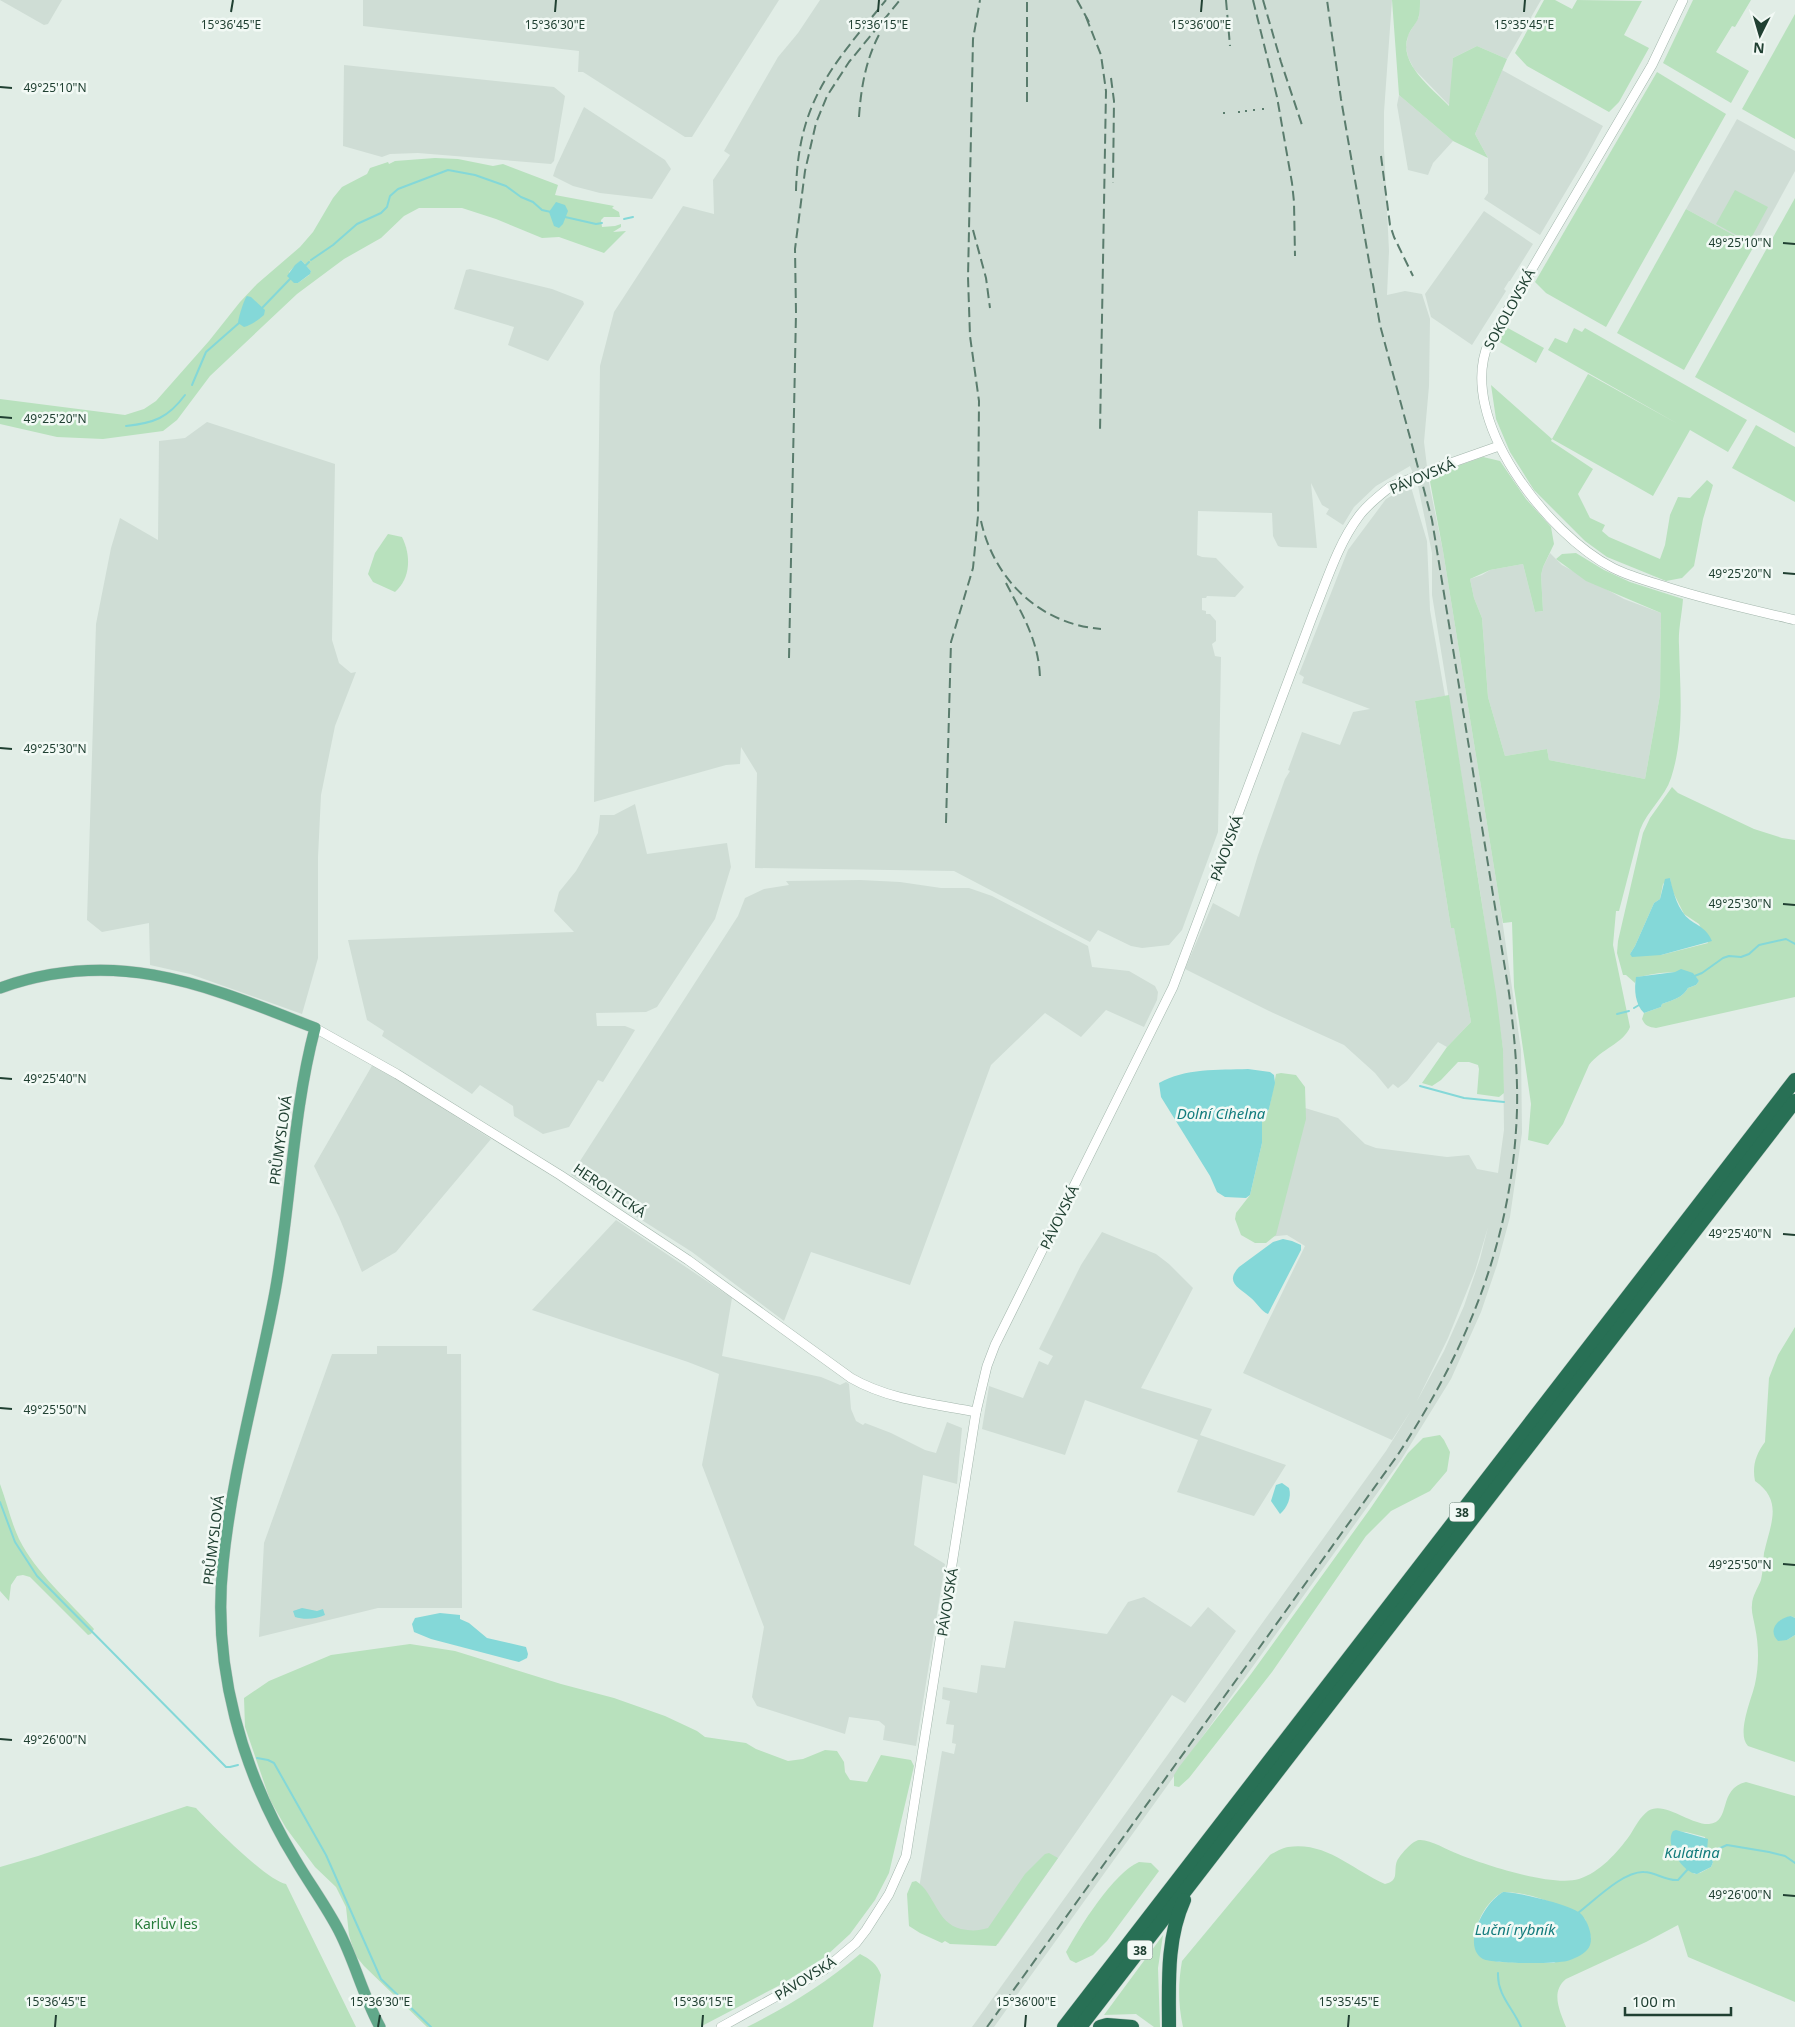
<svg xmlns="http://www.w3.org/2000/svg" width="1795" height="2027" font-family="'Noto Sans',sans-serif">
	<rect width="100%" height="100%" fill="#e1ede6"/>
	<!-- built -->
	<g fill="#cfddd5" fill-rule="evenodd">
		<polygon points="0,0 62,0 48,24 44,25"/>
		<polygon points="363,0 779,0 692,137 685,137 583,72 578,72 579,51 363,26"/>
		<path d="M820,0h572l-8,112v36l5,103 -2,44 18,-4 17,3 8,25 -1,67 -5,56 5,41 14,68 56,347 22,152 1,83 -12,84 -13,48 -16,47 -30,67 -50,81 -407,567h-22l414,-576 26,-42 -20,31 -149,-67 62,-127 -18,-11 -19,2 37,-129 33,10 27,26 11,4 71,9 22,-2 8,14 21,4 6,-43 -1,-81 -22,-152 -49,-302v-42l-14,-67 -8,-20 -34,20 -22,21 -11,18 -17,-11 3,-5 -7,-4 -11,-22 6,65 -36,-1 -3,-1 -5,-10 -1,-23 -74,-2 -1,44 5,2 14,1 28,29 -9,10 -28,-1 -1,2h-4v12l4,1v3h4l6,7v20l-4,3 3,12 6,1 -3,175 -36,98 -13,15 -27,3 -11,-2 -33,-16 -8,12 -136,-71 -199,-3 2,-95 -16,-26 -1,17 -14,1 -132,37 6,-436 14,-54 69,-106 31,8 -1,-34 17,-25 -6,-4 54,-94 20,-24zM1488,1227l-8,32 -16,47 -20,45 -27,50 31,-63 27,-67z"/>
		<polygon points="1420,0 1541,0 1507,59 1477,46 1453,58 1450,106 1414,69 1408,57 1406,47 1408,35 1419,17"/>
		<polygon points="344,65 554,87 565,96 554,161 551,164 418,153 390,154 382,157 343,146"/>
		<polygon points="1502,70 1603,126 1587,156 1540,235 1484,199 1488,193 1488,158 1475,134"/>
		<polygon points="1399,95 1453,141 1433,163 1428,175 1408,170 1397,105"/>
		<polygon points="584,107 665,160 671,169 652,199 600,193 573,186 553,176 556,167"/>
		<polygon points="1737,119 1795,151 1795,171 1754,246 1686,209"/>
		<polygon points="1484,211 1533,244 1510,281 1509,281 1504,289 1506,291 1472,345 1431,317 1425,294"/>
		<polygon points="470,269 552,289 583,301 584,304 548,361 508,345 514,327 454,309 466,270"/>
		<polygon points="207,422 335,464 332,640 339,663 351,673 356,672 335,726 321,795 318,857 318,958 302,1014 190,974 150,965 149,923 102,932 87,920 96,624 111,548 120,518 158,540 159,441 185,438"/>
		<polygon points="1411,487 1427,541 1430,610 1445,696 1415,701 1451,928 1454,927 1471,1022 1447,1047 1438,1042 1407,1081 1398,1088 1393,1084 1388,1089 1375,1073 1344,1045 1269,1011 1185,969 1213,903 1239,917 1258,855 1285,779 1290,771 1288,770 1302,732 1340,745 1353,712 1370,709 1302,683 1304,677 1299,674 1348,550 1386,499 1405,488"/>
		<polygon points="1550,553 1562,565 1624,599 1661,613 1660,695 1645,779 1549,760 1547,749 1505,756 1488,697 1482,618 1474,598 1470,579 1482,575 1490,570 1523,564 1535,612 1543,611 1541,575 1543,567"/>
		<polygon points="635,804 647,854 727,843 731,867 715,919 657,1007 646,1012 596,1013 597,1026 625,1026 635,1030 603,1082 598,1080 569,1127 543,1134 514,1116 513,1106 480,1085 472,1094 382,1036 384,1031 367,1020 348,940 574,932 554,911 559,892 576,871 598,833 600,815 614,815"/>
		<polygon points="860,880 900,882 941,888 969,888 992,896 1088,946 1092,967 1129,971 1155,986 1158,992 1157,1000 1144,1027 1106,1010 1081,1037 1045,1013 991,1065 910,1285 811,1252 784,1321 692,1252 571,1175 738,916 745,898 764,889 789,885 786,881"/>
		<polygon points="373,1064 491,1139 396,1252 362,1272 339,1217 314,1166"/>
		<polygon points="616,1220 732,1298 722,1356 821,1377 840,1385 846,1382 849,1384 851,1409 856,1421 863,1425 865,1423 891,1433 925,1450 936,1453 947,1422 962,1428 957,1484 923,1475 914,1545 945,1564 916,1746 883,1740 885,1726 879,1721 849,1717 845,1734 757,1706 752,1697 764,1627 702,1465 719,1374 688,1362 532,1310"/>
		<polygon points="1102,1232 1156,1254 1169,1264 1193,1288 1141,1388 1212,1409 1200,1435 1286,1465 1254,1516 1177,1492 1198,1440 1085,1400 1065,1455 982,1429 989,1386 1023,1398 1039,1361 1048,1365 1053,1356 1039,1349 1081,1265"/>
		<polygon points="377,1346 447,1346 447,1354 461,1354 462,1608 378,1608 259,1637 264,1543 332,1354 377,1354"/>
		<polygon points="1144,1597 1191,1627 1208,1607 1236,1631 1185,1703 1172,1695 998,1944 965,1941 918,1894 942,1751 954,1754 956,1744 952,1743 954,1725 946,1724 950,1701 942,1699 943,1687 977,1693 981,1665 1005,1668 1014,1621 1107,1634 1128,1602"/>
	</g>
	<!-- green -->
	<g fill="#b8e1bd" fill-rule="evenodd">
		<path d="M1392,0h28c0,6 0,14 -2,19 -3,6 -8,11 -10,17 -10,28 24,52 41,70l4,-48 24,-12 30,13 -32,75 13,24 -35,-17 -54,-46z"/>
		<polygon points="1544,0 1555,0 1572,9 1577,0 1642,1 1624,35 1649,48 1619,102 1609,112 1527,66 1515,53"/>
		<polygon points="1693,0 1751,0 1735,27 1732,26 1716,52 1749,71 1731,103 1663,63"/>
		<polygon points="1795,14 1795,139 1742,109"/>
		<polygon points="1657,72 1726,114 1606,327 1546,293 1535,282"/>
		<path d="M435,158l23,1 35,7 10,-2 55,21 -3,10 59,11 -2,2 7,4 1,5h-16l-3,3 1,7 13,-1 6,-2v3l-8,5 13,-1 -22,22 -45,-16 -17,1 -46,-19 -34,-11h-43l-15,8 -23,22 -37,21 -47,35 -87,82 -33,44 -14,11 -60,8 -46,-2 -57,-13v-25l125,16 19,-6 12,-8 53,-60 31,-39 17,-18 43,-37 13,-15 20,-34 9,-11 25,-13 3,-6 18,-6 1,2 6,-3zM301,260l10,11 -2,4 -11,8 -9,-11z"/>
		<polygon points="1735,190 1768,207 1749,242 1716,224"/>
		<polygon points="1795,198 1795,433 1695,377"/>
		<polygon points="1686,209 1754,246 1684,370 1617,333"/>
		<polygon points="1506,327 1544,348 1536,363 1498,341"/>
		<polygon points="1574,328 1582,332 1585,328 1747,420 1728,452 1690,430 1653,496 1552,439 1551,441 1593,469 1578,494 1590,518 1605,525 1602,531 1609,537 1660,559 1665,545 1670,515 1678,497 1690,498 1707,480 1713,485 1703,519 1694,566 1682,578 1666,581 1607,557 1585,541 1534,490 1510,452 1496,419 1491,385 1552,439 1588,374 1678,424 1548,350 1555,338 1567,343"/>
		<polygon points="1756,425 1795,447 1795,502 1732,468"/>
		<path d="M1483,457l17,4 26,38 25,28 3,17 -11,23 -2,8 2,36 -8,1 -12,-48 -33,6 -20,9 4,19 8,20 6,79 17,59 42,-7 2,11 96,19 15,-84 1,-82 -75,-32 -30,-22 6,-5 14,-1 28,17 26,12 53,17c-1,15 -5,31 -4,46 1,44 6,90 -8,133 -6,19 -24,33 -31,52l-21,81h-3l-3,34 17,82c-6,16 -29,22 -41,38l-26,59 -15,21 -20,-5 3,-36 -17,-117 -2,-65 -9,1 -60,-372 -14,-75z"/>
		<path d="M388,534l14,3c9,18 9,41 -7,55l-22,-10 -5,-8 7,-21z"/>
		<polygon points="1449,695 1496,993 1503,1049 1504,1093 1499,1097 1477,1094 1479,1069 1478,1065 1469,1062 1458,1062 1441,1080 1432,1086 1422,1083 1447,1047 1471,1022 1454,928 1451,928 1415,701"/>
		<path d="M1672,787l6,6 76,36 28,9 13,2v157l-139,31c-7,-1 -11,-2 -14,-9l2,-6 17,-6 1,-3c11,-4 20,-6 26,-16l8,-3 3,-4c-15,-15 -44,-7 -62,-4l-2,6 -9,-8h-3l-6,-22 1,-12 25,-108 7,-15zM1670,878l2,12 12,24 15,10 9,19 -47,12 -31,-1 5,-8 19,-43 6,-4 3,-15z"/>
		<polygon points="1281,1073 1296,1075 1305,1087 1306,1119 1276,1235 1266,1243 1255,1243 1241,1235 1235,1219 1236,1213 1250,1195 1262,1143 1262,1122 1269,1109 1276,1074"/>
		<path d="M1795,1327v291l-4,-2 -4,24 8,-5v127l-47,-16c-12,-12 4,-48 7,-62 4,-19 4,-38 0,-57 -1,-7 -4,-15 -3,-22 0,-9 6,-17 9,-25 2,-9 2,-18 3,-27 6,-28 20,-52 -9,-72 -3,-15 1,-27 10,-39l4,-64 9,-23z"/>
		<polygon points="1440,1435 1444,1440 1450,1452 1447,1471 1430,1491 1391,1511 1366,1536 1272,1672 1189,1778 1179,1787 1174,1786 1174,1775 1179,1767 1251,1674 1370,1509 1408,1453 1423,1438"/>
		<path d="M0,1484c7,19 11,38 19,55 17,34 50,62 75,90l-3,5 -3,1 -58,-58 -7,-2 -6,1 -6,9 -2,16 -9,-10z"/>
		<polygon points="410,1644 455,1651 561,1684 614,1698 665,1716 697,1731 705,1737 746,1743 756,1749 788,1761 803,1759 825,1750 837,1751 844,1762 845,1772 850,1780 867,1782 881,1755 911,1760 914,1766 889,1873 875,1900 850,1934 825,1957 780,1985 700,2027 427,2027 364,1966 355,1955 349,1935 346,1907 336,1887 315,1867 286,1828 270,1800 245,1727 244,1698 269,1681 331,1655"/>
		<path d="M1746,1782l49,14v206l-107,-45 -10,-32 -32,17 -80,37c-16,13 -6,32 0,48h-383c-5,-23 -5,-43 -1,-66l88,-106c5,-3 12,-7 18,-8 38,-6 65,23 97,37 15,-3 8,-13 12,-23 3,-6 15,-20 22,-21 11,-1 28,10 39,14 27,11 94,33 121,25 21,-7 38,-26 51,-44 5,-8 10,-18 18,-24 16,-11 42,14 61,13 23,-2 8,-35 37,-42zM1673,1831l13,1 19,5 3,16 5,9 -2,5 -11,6 -6,1zM1503,1892c28,0 58,13 82,27l6,19 -37,25 -56,-1 -20,-8c-10,-20 6,-52 25,-62z"/>
		<path d="M187,1806l9,2c15,16 71,73 90,76l70,143h-356v-160l38,-11z"/>
		<path d="M1049,1853l9,5 -62,88 -46,-2 -5,-3 -3,2 -22,-10 -11,-7 -2,-32 5,-12 4,-1c19,12 20,42 45,48 10,2 17,2 27,-1l37,-54 20,-20z"/>
		<path d="M1139,1862l12,1 8,8 -52,70 -14,14 -17,8 -6,-3 -4,-8c13,-24 48,-80 73,-90z"/>
		<polygon points="1163,1935 1158,1968 1160,2027 1154,2027 1136,2014 1104,2015"/>
		<path d="M860,1954c10,5 17,10 21,21l-8,52h-126c40,-20 79,-44 113,-73z"/>
	</g>
	<!-- water -->
	<g fill="#84d8d8">
		<polygon points="556,202 565,205 568,211 563,224 559,228 554,226 549,212"/>
		<polygon points="301,260 311,271 310,274 298,283 294,283 287,276 295,265"/>
		<path d="M247,296l4,1 14,13 -1,5c-6,5 -12,10 -20,12l-6,-4c0,-4 6,-24 9,-27z"/>
		<path d="M1670,878c3,14 8,33 20,42 10,7 17,9 22,21l-51,14 -29,2 -2,-3 5,-8 19,-43 6,-4 5,-20z"/>
		<path d="M1681,969l12,4 6,8 -3,4 -8,3c-6,10 -15,12 -26,16l-1,3 -17,6c-9,-9 -10,-23 -8,-36l39,-5z"/>
		<path d="M1248,1069l22,3 4,3 1,8 -6,26 -7,13v21l-12,52 -4,3 -21,-1 -8,-5 -7,-16 -49,-79 -2,-14c26,-15 59,-13 89,-14z"/>
		<path d="M1283,1239l9,2 9,4v5l-33,64c-7,-3 -11,-11 -17,-16 -11,-10 -27,-15 -12,-31l34,-25z"/>
		<path d="M1282,1483l7,5c3,9 -2,20 -9,26l-9,-13 5,-16z"/>
		<path d="M302,1608l15,3 6,-2 2,6c-8,4 -21,5 -30,2l-2,-6z"/>
		<polygon points="440,1613 460,1615 460,1619 469,1623 487,1638 526,1647 528,1654 527,1658 519,1662 431,1639 414,1632 412,1624 415,1618"/>
		<path d="M1791,1616l4,2v17l-8,5 -9,1c-11,-11 0,-23 13,-25z"/>
		<path d="M1676,1830l32,9 -1,11 6,12 -2,5 -14,7c-14,-1 -33,-30 -24,-43z"/>
		<path d="M1503,1892c14,0 66,12 77,21 8,7 16,28 7,37 -4,5 -14,9 -20,11 -12,3 -73,3 -84,-2 -23,-14 3,-58 20,-67z"/>
	</g>
	<g fill="none" stroke-linecap="round" stroke-linejoin="round">
		<!-- stream -->
		<g stroke="#84d8d8" stroke-width="2">
			<polyline points="565,217 596,224 602,223"/>
			<polyline points="624,219 633,217"/>
			<polyline points="311,260 333,245 357,224 381,213 387,207 390,196 398,189 448,170 475,175 506,186 521,197 533,202 542,210 551,212"/>
			<polyline points="305,266 309,262"/>
			<polyline points="262,308 290,279"/>
			<polyline points="192,385 206,352 239,323"/>
			<path d="M126,426c28,-3 42,-8 59,-31"/>
			<polyline points="1692,977 1702,973 1723,958 1729,956 1741,957 1749,954 1759,945 1786,939 1795,944"/>
			<polyline points="1634,1008 1639,1005"/>
			<polyline points="1617,1014 1629,1011"/>
			<polyline points="1420,1086 1464,1098 1504,1102"/>
			<polyline points="0,1502 15,1542 37,1576 226,1767 230,1767 238,1765"/>
			<polyline points="257,1758 268,1760 274,1763 326,1855 381,1979 431,2027"/>
			<polyline points="1707,1854 1727,1845 1769,1852 1785,1856 1795,1863"/>
			<path d="M1578,1913c16,-12 45,-42 66,-41 12,0 21,9 34,8l10,-11"/>
			<path d="M1498,1973c-1,22 15,35 23,54"/>
		</g>
		<!-- minor casing -->
		<g stroke="#a3b6ac" stroke-width="10">
			<g id="minor">
				<path d="M1683,0l-31,65 -163,277c-34,76 59,193 124,226 18,9 38,14 57,20 41,13 83,22 125,32"/>
				<polyline points="1445,465 1499,446"/>
				<path d="M315,1028l82,46 163,101 128,85 163,118c38,22 84,26 125,34"/>
				<path d="M721,2027l103,-57 32,-27 10,-13 23,-36 17,-38 70,-444 11,-46 8,-21 178,-358 141,-375c13,-32 24,-68 45,-96 8,-11 20,-20 31,-29"/>
			</g>
		</g>
		<!-- major casing -->
		<g stroke="#c1cac6" stroke-width="12">
			<path id="major" d="M0,988c118,-42 207,-2 315,40 -23,87 -24,177 -40,264 -17,91 -43,180 -52,272 -11,103 19,208 72,295 14,24 31,47 44,72 16,31 24,65 41,96"/>
		</g>
		<!-- highway casing -->
		<g stroke="#c1cac6" stroke-width="15">
			<g id="highway">
				<polyline points="1064,2027 1795,1080"/>
				<polyline points="1080,2027 1795,1101"/>
				<polyline points="1100,2027 1107,2025 1132,2027"/>
				<path d="M1169,2027c0,-43 -3,-87 15,-127"/>
			</g>
		</g>
		<!-- minor -->
		<use href="#minor" stroke="#fff" stroke-width="9"/>
		<!-- major -->
		<use href="#major" stroke="#61a88a" stroke-width="11"/>
		<!-- highway -->
		<use href="#highway" stroke="#287055" stroke-width="14"/>
		<!-- rail -->
		<g stroke="#5a7c6d" stroke-width="2" stroke-dasharray="10 5" stroke-linecap="butt">
			<polyline points="1077,0 1089,22"/>
			<polyline points="1226,0 1230,46"/>
			<polyline points="1253,0 1277,97 1292,183 1294,202 1295,256"/>
			<polyline points="1263,0 1281,62 1302,125"/>
			<polyline points="1086,17 1101,55 1106,91 1100,432"/>
			<polyline points="1111,78 1114,101 1113,183"/>
			<polyline points="1027,102 1027,0"/>
			<polyline points="1263,108 1263,110"/>
			<polyline points="1254,109 1254,111"/>
			<polyline points="1246,110 1246,112"/>
			<polyline points="1239,111 1239,113"/>
			<polyline points="1224,112 1224,114"/>
			<path d="M859,117c2,-30 7,-59 22,-86"/>
			<polyline points="1381,156 1390,225 1394,237 1413,276"/>
			<path d="M796,191c2,-90 36,-125 90,-191"/>
			<polyline points="973,230 986,278 990,308"/>
			<path d="M981,521c13,59 59,103 120,108"/>
			<path d="M1006,583c17,33 34,60 34,98"/>
			<polyline points="789,658 796,313 795,249 805,171 816,123 827,96 849,62 900,0"/>
			<polyline points="946,823 951,642 973,568 978,516 979,401 970,336 968,277 973,39 980,0"/>
			<path d="M987,2027l410,-571c70,-106 116,-217 120,-346 1,-39 -3,-78 -8,-117l-77,-473 -52,-195 -39,-226 -14,-99"/>
		</g>
		<!-- minor-bridge casing -->
		<g stroke="#a3b6ac" stroke-width="10" stroke-linecap="butt">
			<polyline id="minor-bridge" points="1390,487 1445,465"/>
		</g>
		<!-- minor-bridge -->
		<use href="#minor-bridge" stroke="#fff" stroke-width="9"/>
	</g>
	<!-- ticks -->
	<path fill="none" stroke="#204032" stroke-width="2" d="M231,12l2,-12M555,12l1,-12M878,12l1,-12M1201,12l1,-12M1524,12l1,-12M0,87l12,1M1783,243l12,1M0,417l12,1M1783,573l12,1M0,748l12,1M1783,904l12,1M0,1078l12,1M1783,1234l12,1M0,1408l12,1M1783,1564l12,1M0,1739l12,1M1783,1895l12,1M55,2027l1,-12M378,2027l2,-12M702,2027l1,-12M1025,2027l1,-12M1348,2027l1,-12"/>
	<g text-anchor="middle" dominant-baseline="central" stroke-width="5" stroke-linejoin="round" paint-order="stroke">
		<!-- shield labels -->
		<g fill="#f2f9f5" stroke="#5f786c" stroke-width="1">
			<rect x="1449.5" y="1502.5" width="25" height="19" rx="4"/>
			<rect x="1127.5" y="1940.5" width="25" height="19" rx="4"/>
		</g>
		<g font-size="12" font-weight="bold" fill="#204032">
			<text x="1462" y="1512">38</text>
			<text x="1140" y="1950">38</text>
		</g>
		<!-- street labels -->
		<g font-size="14" fill="#204032" stroke="#f2f9f5">
			<text transform="translate(1509 309) rotate(-61)">SOKOLOVSKÁ</text>
			<text transform="translate(1422 476) rotate(-23)">PÁVOVSKÁ</text>
			<text transform="translate(1226 848) rotate(-70)">PÁVOVSKÁ</text>
			<text transform="translate(280 1140) rotate(-82)">PRŮMYSLOVÁ</text>
			<text transform="translate(610 1190) rotate(34)">HEROLTICKÁ</text>
			<text transform="translate(1059 1217) rotate(-64)">PÁVOVSKÁ</text>
			<text transform="translate(213 1540) rotate(-83)">PRŮMYSLOVÁ</text>
			<text transform="translate(947 1602) rotate(-81)">PÁVOVSKÁ</text>
			<text transform="translate(805 1978) rotate(-32)">PÁVOVSKÁ</text>
		</g>
		<!-- park labels -->
		<g font-size="14" fill="#257b39" stroke="#f2f9f5">
			<text x="166" y="1923">Karlův les</text>
		</g>
		<!-- water labels -->
		<g font-size="15" font-style="italic" fill="#137c7d" stroke="#f2f9f5">
			<text x="1221" y="1113">Dolní Cihelna</text>
			<text x="1692" y="1852">Kulatina</text>
			<text x="1515" y="1929">Luční rybník</text>
		</g>
	</g>
	<g font-size="12" text-anchor="middle" fill="#204032" stroke="#f2f9f5" stroke-width="5" stroke-linejoin="round" paint-order="stroke">
		<text x="231" y="29">15°36'45"E</text>
		<text x="555" y="29">15°36'30"E</text>
		<text x="878" y="29">15°36'15"E</text>
		<text x="1201" y="29">15°36'00"E</text>
		<text x="1524" y="29">15°35'45"E</text>
		<text x="55" y="92">49°25'10"N</text>
		<text x="1740" y="247">49°25'10"N</text>
		<text x="55" y="423">49°25'20"N</text>
		<text x="1740" y="578">49°25'20"N</text>
		<text x="55" y="753">49°25'30"N</text>
		<text x="1740" y="908">49°25'30"N</text>
		<text x="55" y="1083">49°25'40"N</text>
		<text x="1740" y="1238">49°25'40"N</text>
		<text x="55" y="1414">49°25'50"N</text>
		<text x="1740" y="1569">49°25'50"N</text>
		<text x="55" y="1744">49°26'00"N</text>
		<text x="1740" y="1899">49°26'00"N</text>
		<text x="56" y="2006">15°36'45"E</text>
		<text x="380" y="2006">15°36'30"E</text>
		<text x="703" y="2006">15°36'15"E</text>
		<text x="1026" y="2006">15°36'00"E</text>
		<text x="1349" y="2006">15°35'45"E</text>
	</g>
	<!-- north arrow -->
	<g transform="translate(1760 35) rotate(185)" stroke="#f2f9f5" stroke-width="4" paint-order="stroke">
	<path d="M0-4L9 19L0 12L-9 19Z" fill="#204032"/>
	<text y="-8" font-size="14" font-weight="bold" text-anchor="middle" fill="#204032">N</text>
	</g>
	<!-- scale -->
	<path d="M1625 2007v8h106v-8" fill="none" stroke="#204032" stroke-width="2.5"/>
	<text x="1632" y="2007" font-size="15" fill="#204032" stroke="#f2f9f5" stroke-width="4" paint-order="stroke">100 m</text>
</svg>
